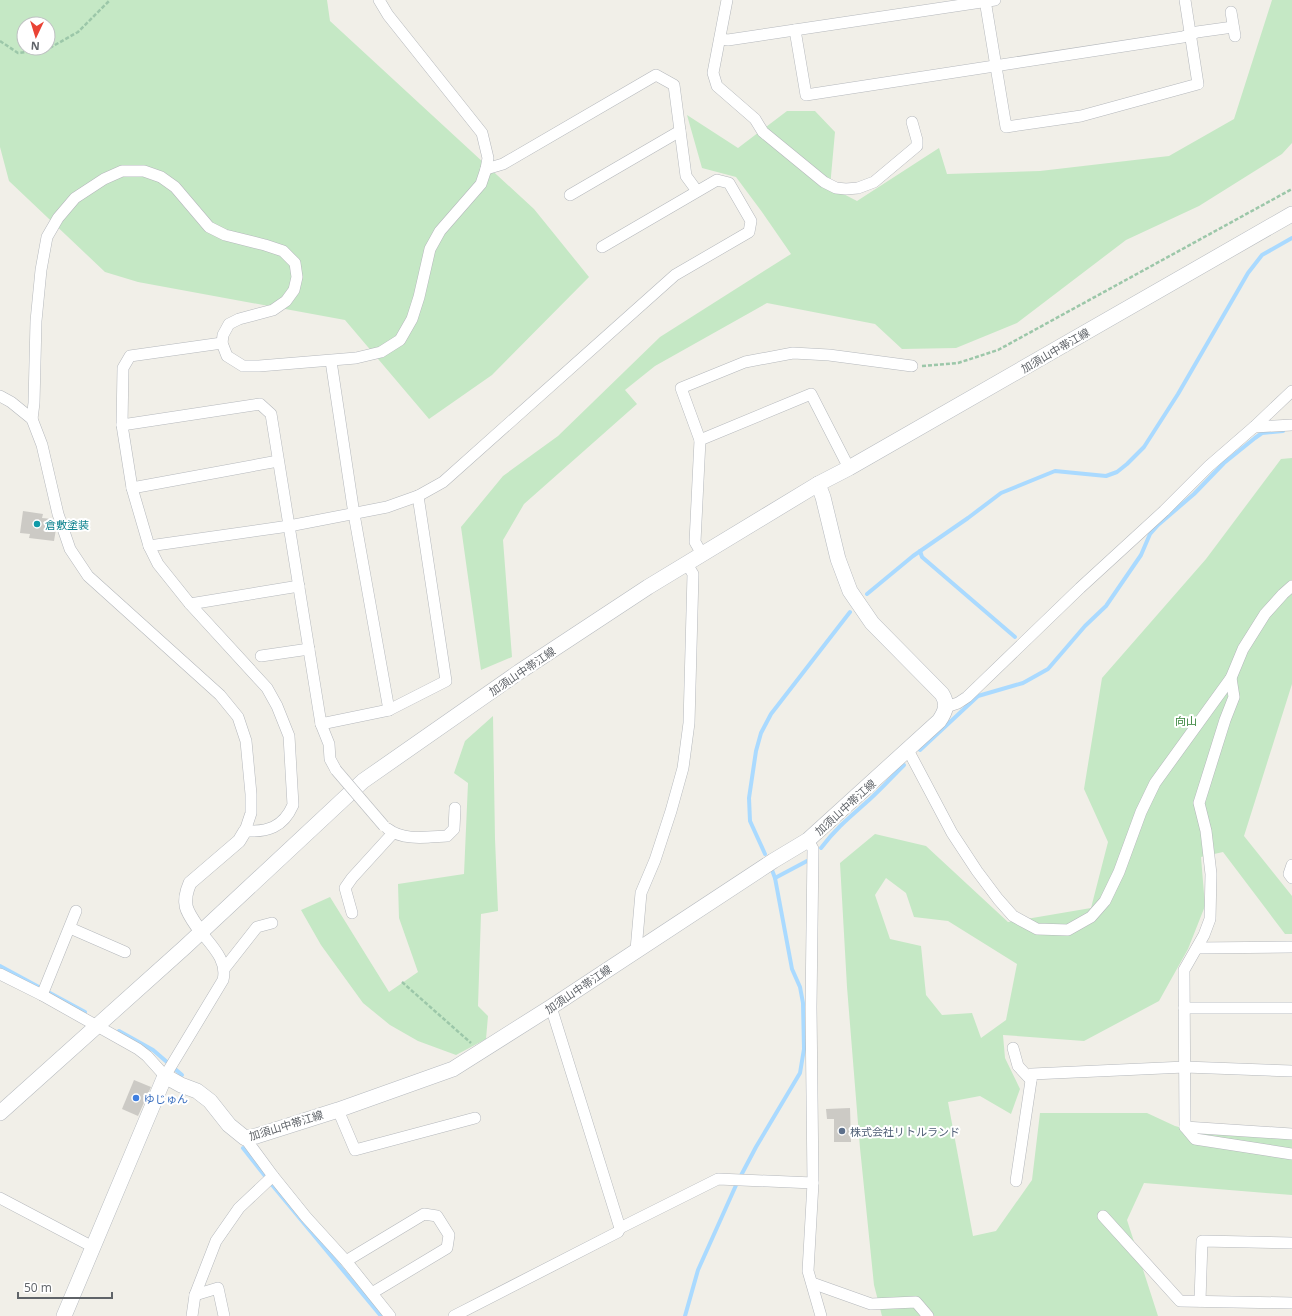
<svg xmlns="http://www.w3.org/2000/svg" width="1292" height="1316" font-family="'Open Sans','Noto Sans JP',sans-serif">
	<rect width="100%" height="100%" fill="#f1efe8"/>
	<!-- green -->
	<g fill="#c5e8c5" fill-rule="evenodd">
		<path d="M0,0h327l3,21 204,188 55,68 -97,98 -63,44 -84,-99 -207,-38 -33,-10 -96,-91 -9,-34zM24,24h24v24h-24z"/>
		<polygon points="1272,0 1292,0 1292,143 1282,154 1199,206 1126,240 1017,323 956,348 902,349 875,324 767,303 655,366 625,390 637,404 524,504 503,540 512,657 481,670 461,527 503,476 558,436 660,337 791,254 762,212 736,177 702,168 687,115 738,148 787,111 815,111 835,132 830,187 857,201 939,148 947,174 1040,171 1169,156 1234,119"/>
		<path d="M1292,458v226l-48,152 48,60v38h-7l-62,-82 -22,5 4,49 -17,43 -29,52 -75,40 -81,-6 2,23 15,31 -9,25 -31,-18 -32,6 25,134 23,-5 36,-51 8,-67h107l28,13 26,7 91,4v58l-148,-12 -17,37 31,96h-276l-8,-31 -14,-137 -13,-161 -7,-124 35,-29 51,12 82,76 83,-14 17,-66 -24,-53 18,-111 104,-119 75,-100zM886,878l20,15 8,24 34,4 69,43 -11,56 -25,18 -9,-25 -30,2 -16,-20 -5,-49 -31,-7 -15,-44z"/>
		<polygon points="493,716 495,839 498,911 481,914 478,1006 488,1016 486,1039 456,1055 418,1041 390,1025 363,1003 321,945 301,910 330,897 389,992 418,972 399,918 398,884 464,874 468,783 454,773 465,741"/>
	</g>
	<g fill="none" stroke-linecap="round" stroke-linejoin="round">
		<!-- stream -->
		<g stroke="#aadaff" stroke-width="4">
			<polyline points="920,551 922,557 1015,637"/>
			<polyline points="867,594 913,556 968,518 1001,493 1055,471 1106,476 1117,472 1127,464 1144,447 1178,394 1248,273 1262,255 1292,238"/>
			<polyline points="920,750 978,696 1023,683 1048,669 1085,626 1106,606 1141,555 1150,534 1158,525 1194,494 1224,463 1255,438 1262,433 1283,431"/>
			<path d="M821,848c16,-21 29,-31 48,-48 12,-11 23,-23 35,-35"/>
			<polyline points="765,854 750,821 749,798 756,751 761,733 771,714 850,612"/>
			<polyline points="775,878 807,861"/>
			<polyline points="0,966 85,1012"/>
			<polyline points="119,1031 153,1050 182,1075"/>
			<polyline points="243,1148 273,1186 381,1316"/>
			<polyline points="685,1316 698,1270 737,1183 756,1147 800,1073 804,1049 803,1003 800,987 792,969 775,878 772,870"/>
		</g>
	</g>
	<!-- building -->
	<g fill="#cccac5">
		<polygon points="23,511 43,514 42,518 52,519 52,528 56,529 54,541 29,538 30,534 20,533"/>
		<polygon points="134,1080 151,1087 138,1116 122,1109"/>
		<polygon points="850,1108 851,1142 834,1142 834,1119 827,1119 826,1109"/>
	</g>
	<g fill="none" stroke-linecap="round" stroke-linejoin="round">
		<!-- minor casing -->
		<g stroke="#b5b8bc" stroke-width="12">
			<g id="minor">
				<polyline points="727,0 713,73 717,86 755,119 763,132 824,182 836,188 846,189 858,188 874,182 917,146 917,140 912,122"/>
				<polyline points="985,0 1006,127 1081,116 1198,84 1185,0"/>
				<polyline points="1231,12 1235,36"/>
				<polyline points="795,30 806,95 1183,37 1197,32 1233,27"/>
				<polyline points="720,39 728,40 995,0"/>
				<polyline points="486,169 503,164 656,75 674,85 686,176 697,191"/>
				<polyline points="570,195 680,131"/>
				<polyline points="331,361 354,514 389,710"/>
				<path d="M0,396l11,6 21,17 10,26 16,69 12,35 18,27 132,119 18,22 8,24 5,53v19l-6,18c22,1 38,-3 48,-26l-4,-69 -12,-30 -10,-18 -77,-84 -32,-40 -9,-18 -17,-58 -10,-63 1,-57 7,-12 92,-13"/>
				<polyline points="32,419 34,403 36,321 41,270 47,237 58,218 75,198 104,179 122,171 144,171 161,177 175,187 209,227 225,235 265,245 283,251 295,263 297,277 294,290 286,301 273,310 239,319 229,324 223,335 222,343 227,356 243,366 259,366 356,358 381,352 400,340 412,319 419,297 430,249 440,231 481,184 486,169 488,158 482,133 388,15 379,0"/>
				<polyline points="122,425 260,404 271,414 321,724 389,710 446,681 418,496"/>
				<polyline points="1254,427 1292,425"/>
				<polyline points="700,440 681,388 745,362 793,353 829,355 912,366"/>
				<polyline points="132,488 278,461"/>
				<polyline points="149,546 289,526 387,507 418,496 443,482 675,275 749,232 751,221 729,183 717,180 602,247"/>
				<polyline points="702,554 695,542 700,440 811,394 849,468"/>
				<polyline points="190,604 299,586"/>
				<polyline points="261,656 309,649"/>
				<polyline points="1231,678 1234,697 1225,720 1199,803 1206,831 1211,874 1210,919 1204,935 1184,970 1185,1127 1195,1139 1292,1154"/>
				<polyline points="946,707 958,703 967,697 1080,588 1164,511 1209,466 1254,427 1292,391"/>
				<polyline points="321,724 329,744 330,759 336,770"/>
				<polyline points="908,750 952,833 977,871 998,899 1013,916 1037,929 1068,930 1091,917 1105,901 1119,872 1141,812 1155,783 1231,678 1243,649 1265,614 1283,594 1292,586"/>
				<path d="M388,829c15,12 40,8 59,7l7,-7 1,-21"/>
				<polyline points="808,840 813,849 811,1007 813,1183 808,1271 821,1316"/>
				<polyline points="1292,865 1289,874 1292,878"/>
				<polyline points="352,913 345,888 352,878 393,833"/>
				<polyline points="70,928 125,952"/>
				<polyline points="1197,948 1292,947"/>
				<polyline points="636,950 641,893 655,860 671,811 683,768 689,723 693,574 687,564"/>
				<polyline points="224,969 257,927 272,923"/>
				<path d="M0,974l42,21 96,54 9,7 18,20 58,-96c5,-19 -11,-34 -22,-48"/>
				<polyline points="42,995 76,911"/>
				<polyline points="551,1007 620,1228"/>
				<polyline points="1184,1008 1292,1008"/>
				<polyline points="1013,1048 1018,1066 1031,1080"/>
				<polyline points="338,1110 355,1150 475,1118"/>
				<polyline points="1185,1127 1292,1134"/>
				<polyline points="245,1138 273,1176 306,1217 346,1261 390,1316"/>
				<polyline points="1016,1181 1032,1074 1185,1067 1292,1071"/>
				<polyline points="0,1198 93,1247"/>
				<polyline points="1103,1216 1180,1301 1292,1303"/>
				<polyline points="346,1261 424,1214 437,1216 449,1235 447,1248 372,1293"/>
				<polyline points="812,1283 871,1304 916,1302 928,1316"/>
				<polyline points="195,1295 216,1241 239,1208 273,1176"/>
				<polyline points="1200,1301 1202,1241 1292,1243"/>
				<polyline points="192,1316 195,1295 218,1288 224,1316"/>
				<polyline points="454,1316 618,1232 620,1228 718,1179 813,1183"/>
			</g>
		</g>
		<!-- tertiary casing -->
		<g stroke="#b5b8bc" stroke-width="14">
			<path id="tertiary" d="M201,932c-13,-19 -21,-26 -11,-49l49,-42 6,-10"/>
		</g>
		<!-- secondary casing -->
		<g stroke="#b6babf" stroke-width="16">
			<g id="secondary">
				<polyline points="0,1113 185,947 363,781 519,672 648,587 818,484 849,468 1292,214"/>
				<path d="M64,1316l101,-240 16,9 16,6 13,10 19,24 16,13 11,-2 82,-26 115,-41 98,-62 222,-146 35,-21 131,-119c7,-10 9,-17 3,-27l-70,-71 -22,-32 -12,-32 -15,-62 -5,-13"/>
			</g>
		</g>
		<!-- path -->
		<g stroke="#9cc7a9" stroke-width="2.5" stroke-dasharray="4 2" stroke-linecap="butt">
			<polyline points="0,41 18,53 46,50 78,32 110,0"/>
			<polyline points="922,366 958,363 998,350 1292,189"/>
			<polyline points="402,982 471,1043"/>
		</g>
		<!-- minor -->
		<use href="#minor" stroke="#fff" stroke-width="11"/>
		<!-- tertiary -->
		<use href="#tertiary" stroke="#fff" stroke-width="13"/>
		<!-- secondary -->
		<use href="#secondary" stroke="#fff" stroke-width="15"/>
		<!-- minor-bridge casing -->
		<g stroke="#b5b8bc" stroke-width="12" stroke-linecap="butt">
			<polyline id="minor-bridge" points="336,770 384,826"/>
		</g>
		<!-- minor-bridge -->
		<use href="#minor-bridge" stroke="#fff" stroke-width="11"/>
	</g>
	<!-- markers -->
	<circle fill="#0f9aa8" stroke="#fff" stroke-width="1.5" cx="37" cy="524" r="4"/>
	<circle fill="#3f7fe0" stroke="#fff" stroke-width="1.5" cx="136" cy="1098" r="4"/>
	<circle fill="#5c6f8a" stroke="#fff" stroke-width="1.5" cx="842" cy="1131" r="4"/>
	<g text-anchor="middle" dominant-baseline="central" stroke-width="4" stroke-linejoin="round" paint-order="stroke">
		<!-- street labels -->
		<g font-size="11" fill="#5f6368" stroke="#fff">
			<text transform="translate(1055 350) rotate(-30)">加須山中帯江線</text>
			<text transform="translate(522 671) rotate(-34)">加須山中帯江線</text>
			<text transform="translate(845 807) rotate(-42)">加須山中帯江線</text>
			<text transform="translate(578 989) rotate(-34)">加須山中帯江線</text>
			<text transform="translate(286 1125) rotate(-17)">加須山中帯江線</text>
		</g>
		<!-- culture labels -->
		<g font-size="11" fill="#0d838f" stroke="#fff" text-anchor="start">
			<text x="45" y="524">倉敷塗装</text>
		</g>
		<!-- park labels -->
		<g font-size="11" fill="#348238" stroke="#fff">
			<text x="1186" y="720">向山</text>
		</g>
		<!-- shop labels -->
		<g font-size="11" fill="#366cbe" stroke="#fff" text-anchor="start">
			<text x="144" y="1098">ゆじゅん</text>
		</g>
		<!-- service labels -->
		<g font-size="11" fill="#4e5e75" stroke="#fff" text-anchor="start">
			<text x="850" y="1131">株式会社リトルランド</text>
		</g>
	</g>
	<!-- north arrow -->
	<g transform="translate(36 36) rotate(184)"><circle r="19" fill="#ffffff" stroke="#bfc1c3"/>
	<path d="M0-3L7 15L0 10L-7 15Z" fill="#ea4335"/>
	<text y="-6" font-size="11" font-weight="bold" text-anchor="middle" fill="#5f6368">N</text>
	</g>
	<!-- scale -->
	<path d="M18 1292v6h94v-6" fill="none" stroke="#5f6368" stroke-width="2"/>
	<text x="24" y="1292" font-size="12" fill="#5f6368" stroke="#ffffff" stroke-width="3" paint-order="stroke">50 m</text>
</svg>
